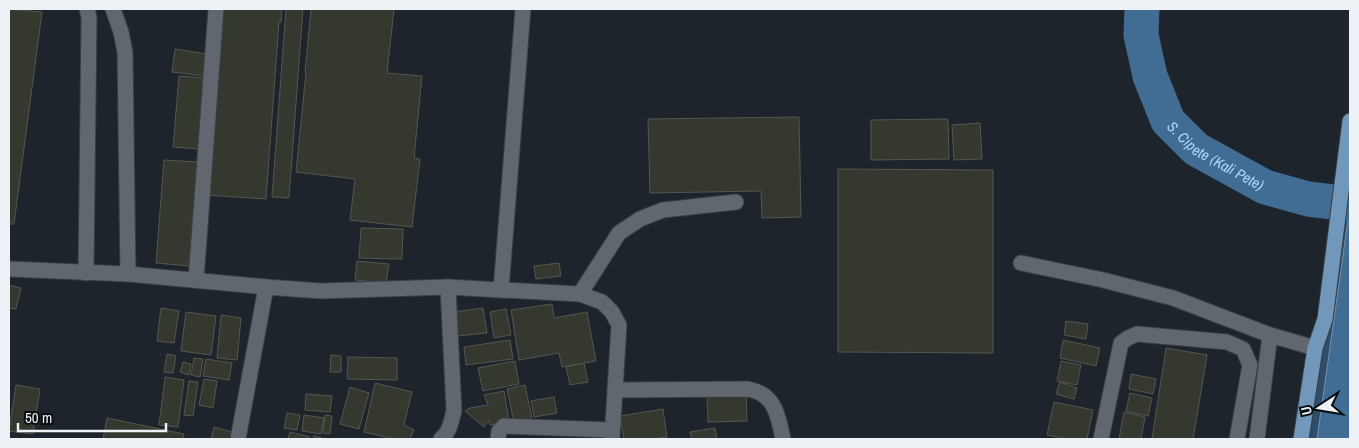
<svg xmlns="http://www.w3.org/2000/svg" width="1359" height="448" font-family="'Archivo Narrow',sans-serif">
	<rect width="100%" height="100%" fill="#1e242b"/>
	<!-- green -->
	<polygon fill="#2d4d6a" points="1350,121 1350,206 1317,439 1301,439"/>
	<!-- water -->
	<polygon fill="#416c93" stroke="#7594b1" points="1350,206 1350,439 1317,439"/>
	<g fill="none" stroke-linecap="round" stroke-linejoin="round">
		<!-- river -->
		<path stroke="#416c93" stroke-width="35" id="s1" d="M1142,9l-1,26 9,41 18,45 28,28 69,38 43,12 42,5"/>
	</g>
	<!-- building -->
	<g fill="#35382f" stroke="#54574e">
		<polygon points="9,9 42,12 14,224 9,224"/>
		<polygon points="220,9 282,9 281,22 279,22 266,199 206,195"/>
		<polygon points="286,9 303,9 289,198 272,197"/>
		<polygon points="311,9 394,9 387,73 422,76 414,158 420,159 412,227 350,220 355,179 296,172 306,72 305,72"/>
		<polygon points="175,49 207,54 204,76 172,72"/>
		<polygon points="179,76 204,78 198,149 173,147"/>
		<polygon points="799,117 801,217 762,218 761,191 650,193 648,119"/>
		<polygon points="948,119 949,159 871,160 871,120"/>
		<polygon points="980,123 982,159 954,160 952,125"/>
		<polygon points="164,160 198,162 189,266 156,263"/>
		<polygon points="838,169 993,170 993,353 838,352"/>
		<polygon points="361,228 403,229 402,259 359,258"/>
		<polygon points="357,261 389,264 386,283 355,280"/>
		<polygon points="559,263 561,276 536,279 534,266"/>
		<polygon points="9,285 21,288 16,309 9,308"/>
		<polygon points="552,304 554,318 587,312 596,361 562,367 559,353 519,360 511,310"/>
		<polygon points="161,308 179,311 174,343 157,341"/>
		<polygon points="483,308 487,333 457,336 454,312"/>
		<polygon points="506,309 511,335 494,338 490,312"/>
		<polygon points="186,312 216,316 211,355 181,351"/>
		<polygon points="221,315 241,318 237,360 217,358"/>
		<polygon points="1066,321 1088,324 1086,339 1064,335"/>
		<polygon points="510,340 513,359 466,365 464,347"/>
		<polygon points="1063,340 1100,348 1096,366 1060,358"/>
		<polygon points="1166,348 1207,355 1193,439 1152,439"/>
		<polygon points="167,354 176,356 173,373 164,372"/>
		<polygon points="331,355 341,356 341,372 330,372"/>
		<polygon points="348,357 397,358 397,380 347,379"/>
		<polygon points="194,358 203,359 200,377 191,375"/>
		<polygon points="206,359 232,363 229,380 203,376"/>
		<polygon points="515,361 519,384 483,391 478,368"/>
		<polygon points="1061,361 1081,365 1077,385 1057,381"/>
		<polygon points="183,362 191,364 189,375 180,372"/>
		<polygon points="584,363 588,382 570,385 566,367"/>
		<polygon points="1131,374 1156,379 1153,394 1129,389"/>
		<polygon points="165,377 184,380 178,427 159,425"/>
		<polygon points="204,379 217,381 213,408 199,405"/>
		<polygon points="189,381 198,382 193,416 184,415"/>
		<polygon points="1060,382 1077,388 1074,399 1056,394"/>
		<polygon points="375,383 412,392 404,425 414,430 410,439 401,438 400,439 394,439 364,432"/>
		<polygon points="16,385 40,389 33,434 9,431"/>
		<polygon points="525,385 532,419 514,423 507,389"/>
		<polygon points="350,387 369,393 359,429 340,424"/>
		<polygon points="504,391 509,421 490,425 489,420 484,427 465,411 470,408 488,405 484,395"/>
		<polygon points="746,393 747,421 708,422 707,394"/>
		<polygon points="1130,393 1152,398 1148,416 1126,411"/>
		<polygon points="306,394 332,396 330,412 305,410"/>
		<polygon points="554,397 557,413 534,417 531,401"/>
		<polygon points="1054,402 1093,410 1087,439 1068,439 1047,435"/>
		<polygon points="663,409 667,437 653,439 624,439 620,416"/>
		<polygon points="1124,412 1145,417 1141,439 1119,439"/>
		<polygon points="287,413 300,415 297,430 284,428"/>
		<polygon points="304,415 324,418 321,434 302,431"/>
		<polygon points="325,415 332,416 330,434 323,433"/>
		<polygon points="107,418 184,434 183,439 103,439"/>
		<polygon points="214,427 232,432 230,439 211,439"/>
		<polygon points="715,428 717,439 692,439 690,432"/>
		<polygon points="290,432 310,437 309,439 288,439"/>
		<polygon points="314,436 326,439 313,439"/>
	</g>
	<g fill="none" stroke-linecap="round" stroke-linejoin="round">
		<!-- minor casing -->
		<g stroke="#3a3f45" stroke-width="17">
			<g id="minor">
				<polyline points="113,9 121,32 125,52 128,274"/>
				<polyline points="1021,263 1103,280 1173,298 1270,335 1315,348"/>
				<polyline points="9,269 128,274 266,287 321,291 448,287 501,290 580,294 602,302 612,312 619,325 612,439"/>
				<polyline points="86,273 89,17 87,9"/>
				<polyline points="196,280 216,9"/>
				<polyline points="501,290 523,9"/>
				<polyline points="580,294 619,233 640,219 663,210 736,202"/>
				<path d="M615,390l133,-1c27,5 30,26 35,50"/>
				<polyline points="238,439 266,287"/>
				<path d="M441,439c9,-7 10,-18 13,-28l-6,-124"/>
				<polyline points="498,439 499,431 504,426 612,430"/>
				<polyline points="1101,439 1121,343 1128,338 1137,334 1227,342 1243,349 1250,365 1237,439"/>
				<polyline points="1257,439 1270,335"/>
			</g>
		</g>
		<!-- major casing -->
		<g stroke="#3a3f45" stroke-width="17">
			<polyline id="major" points="1301,439 1315,348 1325,319 1350,121"/>
		</g>
		<!-- minor -->
		<use href="#minor" stroke="#60676f" stroke-width="15"/>
		<!-- major -->
		<use href="#major" stroke="#7198bb" stroke-width="15"/>
	</g>
	<g text-anchor="middle" dominant-baseline="central" stroke-width="4.5" stroke-linejoin="round" paint-order="stroke">
		<!-- water labels -->
		<g font-size="15" font-style="italic" fill="#afd5f9" stroke="#0a0d10">
			<text stroke="none"><textPath href="#s1" startOffset="176">S. Cipete (Kali Pete)</textPath></text>
		</g>
	</g>
	<!-- border -->
	<rect width="1359" height="448" fill="none" stroke="#edf2f6" stroke-width="20"/>
	<!-- north arrow -->
	<g transform="translate(1319 408) rotate(258)" stroke="#0a0d10" stroke-width="4" paint-order="stroke">
	<path d="M0-4L9 19L0 12L-9 19Z" fill="#edf2f6"/>
	<text y="-8" font-size="14" font-weight="bold" text-anchor="middle" fill="#edf2f6">U</text>
	</g>
	<!-- scale -->
	<path d="M18 423v8h148v-8" fill="none" stroke="#edf2f6" stroke-width="2.5"/>
	<text x="25" y="423" font-size="15" fill="#edf2f6" stroke="#0a0d10" stroke-width="4" paint-order="stroke">50 m</text>
</svg>
